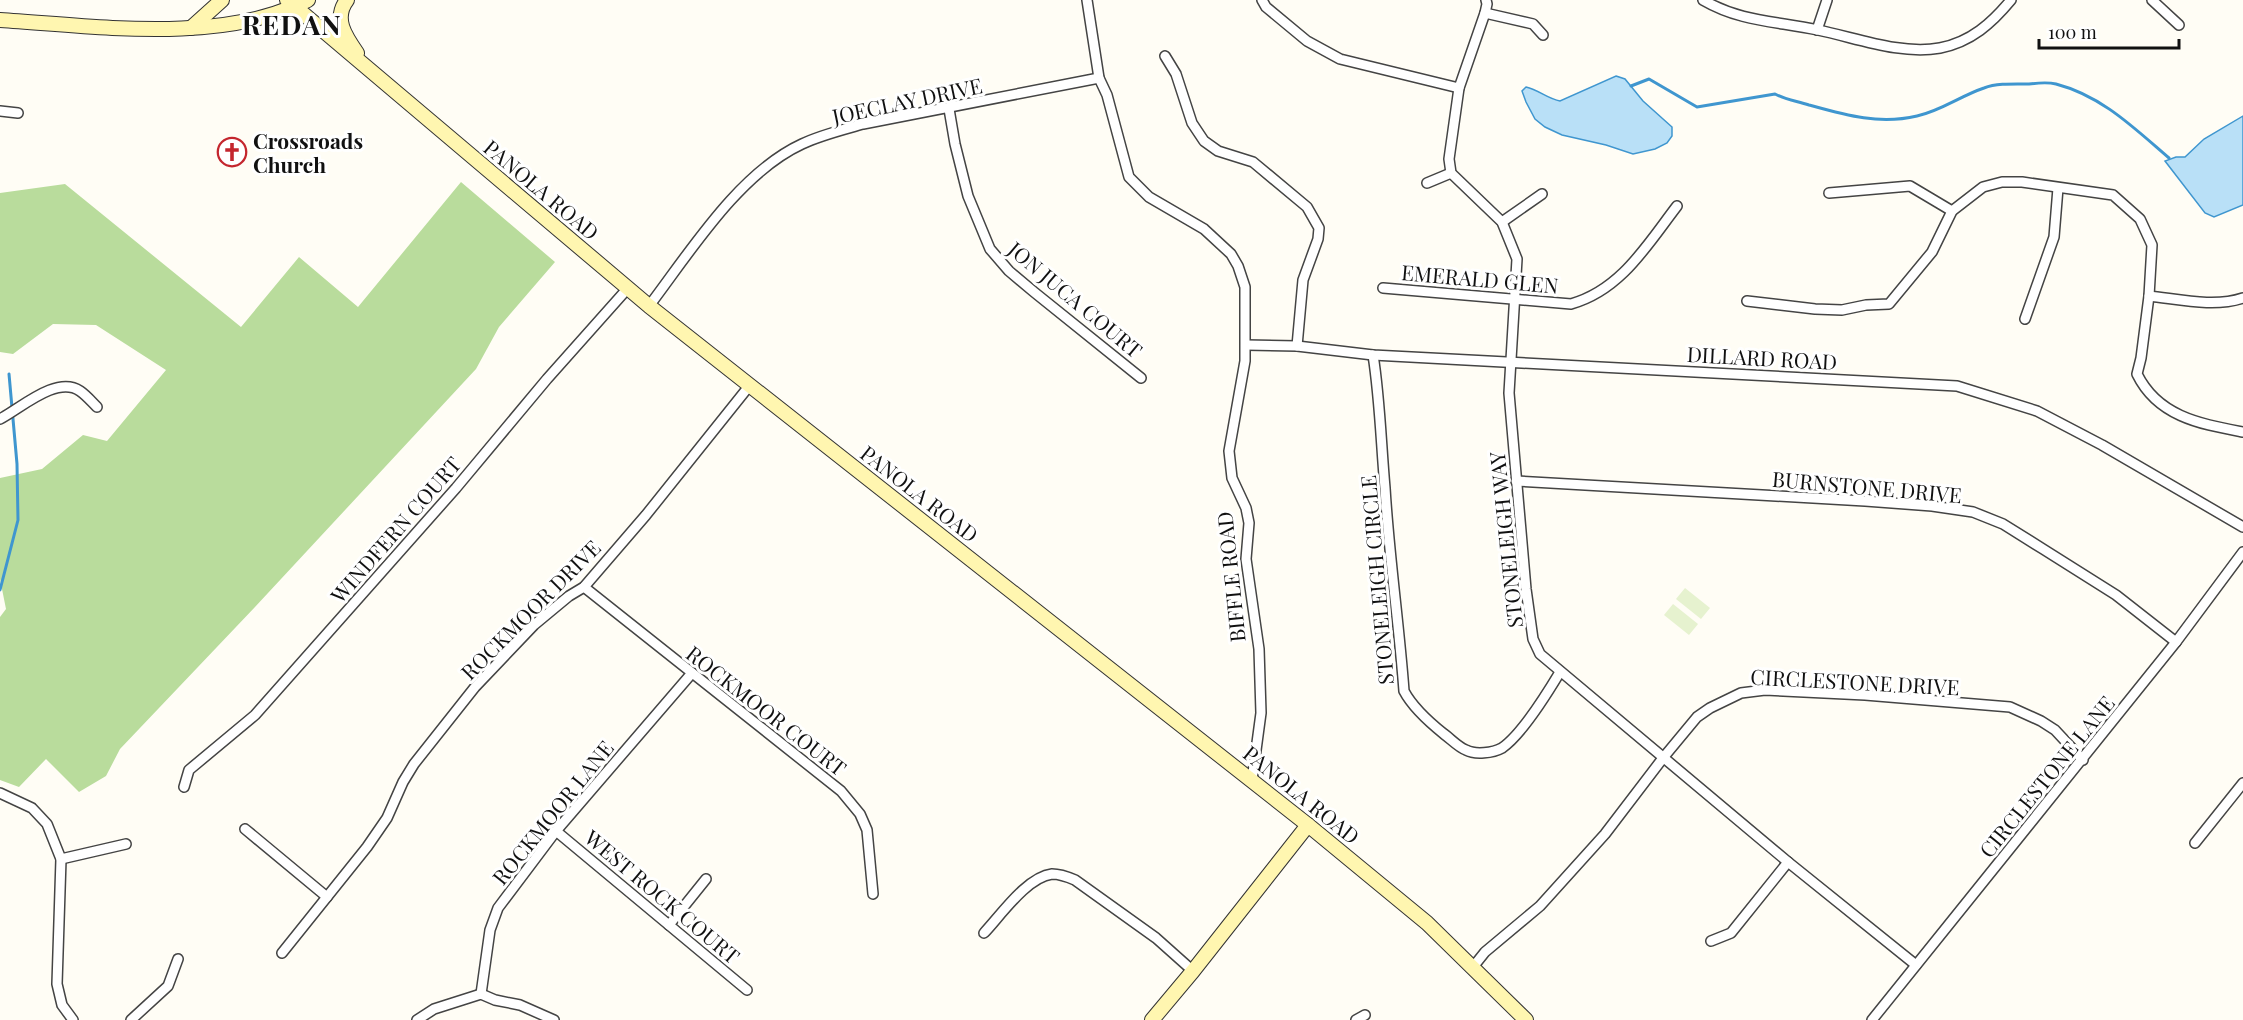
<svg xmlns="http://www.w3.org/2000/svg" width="2243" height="1020" font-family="'Playfair Display',serif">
	<rect width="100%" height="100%" fill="#fffdf5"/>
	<!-- forest -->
	<polygon fill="#b9dc9c" points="461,182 555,262 499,327 476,369 255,607 120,749 106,776 79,792 46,759 19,787 0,780 0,617 6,609 0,579 0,478 42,469 83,435 107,441 166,370 96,325 53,324 13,354 0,352 0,193 65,184 241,327 299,257 358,307"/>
	<!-- pitch -->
	<g fill="#e6f2cf">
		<polygon points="1685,588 1710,608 1701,619 1676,599"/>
		<polygon points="1673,604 1698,624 1689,635 1664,615"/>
	</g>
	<!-- water -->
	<g fill="#b9e0f7" stroke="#3f96cf" stroke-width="1.5">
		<path d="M1616,76l9,3 18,22 29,26v9l-5,7 -12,6 -22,5 -27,-9 -44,-10 -17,-8 -10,-8 -9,-17 -4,-11 4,-4c13,3 22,12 34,14z"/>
		<polygon points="2243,116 2243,205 2214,217 2205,213 2165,161 2176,157 2185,157 2204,139"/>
	</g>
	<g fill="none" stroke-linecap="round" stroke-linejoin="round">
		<!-- stream -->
		<g stroke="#3f96cf" stroke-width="3">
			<path d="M1631,86l18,-7 48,28 78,-13c11,6 22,7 34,11 36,10 70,20 108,11 24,-5 43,-20 67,-28 13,-5 30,-4 45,-4 8,-1 19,-2 27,0 46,12 78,44 113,74"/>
			<polyline points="0,590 18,520 17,464 9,374"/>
		</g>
		<!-- street casing -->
		<g stroke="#444" stroke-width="12">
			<g id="street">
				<polyline points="1087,0 1099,78 1107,95 1129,177 1149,197 1204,229 1231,254 1238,266 1245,287 1245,361 1229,451 1232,478 1246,508 1249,523 1246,559 1259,649 1261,713 1252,780"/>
				<polyline points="1262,0 1266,7 1307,41 1340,59 1459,88"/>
				<polyline points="1486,0 1487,4 1485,13 1459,88 1449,159 1451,173 1502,222 1517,259 1509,393 1526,589 1533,639 1540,654 1788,862 1916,965"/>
				<path d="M1703,0c38,22 73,21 115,30 39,8 82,25 122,18 31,-6 52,-25 71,-48"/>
				<polyline points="2152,0 2179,25"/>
				<polyline points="1485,13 1533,24 1543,35"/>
				<polyline points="1817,30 1827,0"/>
				<polyline points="1165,56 1176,74 1192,123 1204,141 1218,151 1253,162 1307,207 1319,228 1318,239 1303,280 1297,346"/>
				<polyline points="949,109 955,144 968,196 990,249 1009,271 1034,292 1141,378"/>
				<polyline points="0,111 18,113"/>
				<polyline points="1427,183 1451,173"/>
				<polyline points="1829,193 1910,186 1952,211"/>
				<polyline points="1502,222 1542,194"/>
				<path d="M1383,288l188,16c50,-14 76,-59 106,-98"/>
				<path d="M2149,296c29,3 65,12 94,2"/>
				<path d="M1747,301l68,8 27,1 24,-5 23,-1 43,-52 20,-41 31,-24 19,-5h20l91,13 27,24 12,26 -3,51 -8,62 -4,16c21,43 64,50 106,58"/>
				<path d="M649,306c41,-54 90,-133 153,-162 19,-9 40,-14 61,-20l236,-46"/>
				<polyline points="2025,319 2054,237 2058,188"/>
				<polyline points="1246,345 1297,346 1373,355 1957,386 2037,411 2102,445 2243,527"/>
				<path d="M1373,355c7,44 8,88 12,133 4,68 14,135 19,203 9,17 25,31 40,43 7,5 14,13 22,16 9,5 27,3 36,-2 19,-13 46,-56 58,-76"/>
				<path d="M0,419c21,-11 57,-44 80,-28 6,4 12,11 17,16"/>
				<polyline points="1516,481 1865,501 1932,506 1973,512 2003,524 2043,549 2116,595 2176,642"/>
				<polyline points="584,587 841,791 860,814 867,830 873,894"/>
				<polyline points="184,787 189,770 255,715 456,488 547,379 628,288"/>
				<polyline points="0,793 32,808 47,824 61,859 57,984 62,1005 73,1020"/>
				<polyline points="245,829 327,897"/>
				<polyline points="556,831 747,990"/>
				<polyline points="2195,843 2243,783"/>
				<polyline points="61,859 126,844"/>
				<polyline points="669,925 706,879"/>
				<path d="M984,933c17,-18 43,-56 68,-59 8,0 16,3 23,6l81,58 37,33"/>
				<polyline points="1711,941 1731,933 1788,862"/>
				<polyline points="282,953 367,847 387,818 403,782 414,764 475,687 534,625 569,596 584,587 646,515 750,385"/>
				<polyline points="1473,967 1485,952 1540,906 1605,834 1663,758 1697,717 1710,708 1741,693 1765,690 1865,695 2010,707 2041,721 2055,730 2083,760"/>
				<polyline points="481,994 490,930 498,908 556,831 692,673"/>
				<polyline points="131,1020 168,986 178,959"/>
				<polyline points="417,1020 434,1009 481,994 495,1000 520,1005 554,1020"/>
				<polyline points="1356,1020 1365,1015"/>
				<polyline points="1872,1020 2176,642 2243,552"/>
			</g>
		</g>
		<!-- secondary casing -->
		<g stroke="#333" stroke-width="16">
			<g id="secondary">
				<polyline points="287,0 649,306 1308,825 1427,923 1526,1020"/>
				<path d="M347,0c-14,18 -2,36 10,53"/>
				<path d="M0,20c96,6 221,25 308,-20"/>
				<polyline points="191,28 222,0"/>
				<polyline points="1152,1020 1193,971 1308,825"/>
			</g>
		</g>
		<!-- street -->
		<use href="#street" stroke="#fff" stroke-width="9"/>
		<!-- secondary -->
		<use href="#secondary" stroke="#fff6b0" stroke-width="14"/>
	</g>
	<!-- icons -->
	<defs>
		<g id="church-ring" transform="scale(1.5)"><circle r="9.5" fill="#fff" stroke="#c4262e" stroke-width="1.5"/><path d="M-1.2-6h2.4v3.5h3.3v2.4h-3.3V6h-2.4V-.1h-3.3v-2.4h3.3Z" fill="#c4262e"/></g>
	</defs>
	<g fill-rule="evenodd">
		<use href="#church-ring" x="232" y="152"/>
	</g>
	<g text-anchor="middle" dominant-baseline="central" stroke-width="6" stroke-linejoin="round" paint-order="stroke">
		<!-- street labels -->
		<g font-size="21" fill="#111" stroke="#fff">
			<text transform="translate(907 100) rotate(-12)">JOECLAY DRIVE</text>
			<text transform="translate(542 189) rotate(40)">PANOLA ROAD</text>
			<text transform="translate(1480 278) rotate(5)">EMERALD GLEN</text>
			<text transform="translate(1076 299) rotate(40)">JON JUCA COURT</text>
			<text transform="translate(1762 357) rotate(3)">DILLARD ROAD</text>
			<text transform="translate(1867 486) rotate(5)">BURNSTONE DRIVE</text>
			<text transform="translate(920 493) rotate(38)">PANOLA ROAD</text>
			<text transform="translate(395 529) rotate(-49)">WINDFERN COURT</text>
			<text transform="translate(1505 540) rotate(-96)">STONELEIGH WAY</text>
			<text transform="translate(1230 577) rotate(-96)">BIFFLE ROAD</text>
			<text transform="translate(1376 580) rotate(-95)">STONELEIGH CIRCLE</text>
			<text transform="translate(530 609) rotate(-45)">ROCKMOOR DRIVE</text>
			<text transform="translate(1855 681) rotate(3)">CIRCLESTONE DRIVE</text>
			<text transform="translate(767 710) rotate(38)">ROCKMOOR COURT</text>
			<text transform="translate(2046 776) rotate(-51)">CIRCLESTONE LANE</text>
			<text transform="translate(1302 794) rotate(39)">PANOLA ROAD</text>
			<text transform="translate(552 812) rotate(-51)">ROCKMOOR LANE</text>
			<text transform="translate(663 896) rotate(40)">WEST ROCK COURT</text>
		</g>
		<!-- poi labels -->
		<g font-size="21" font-weight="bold" fill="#111" stroke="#fff" text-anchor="start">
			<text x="253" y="140">Crossroads<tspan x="253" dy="24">Church</tspan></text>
		</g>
		<!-- district labels -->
		<g font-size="27" font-weight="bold" letter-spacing="1.5" fill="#111" stroke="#fff">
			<text x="292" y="24">REDAN</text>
		</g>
	</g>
	<!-- scale -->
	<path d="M2039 39v9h140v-9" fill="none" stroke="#111111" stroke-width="3"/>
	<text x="2048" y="39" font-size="18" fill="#111111" stroke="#ffffff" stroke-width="4.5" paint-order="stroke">100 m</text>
</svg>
